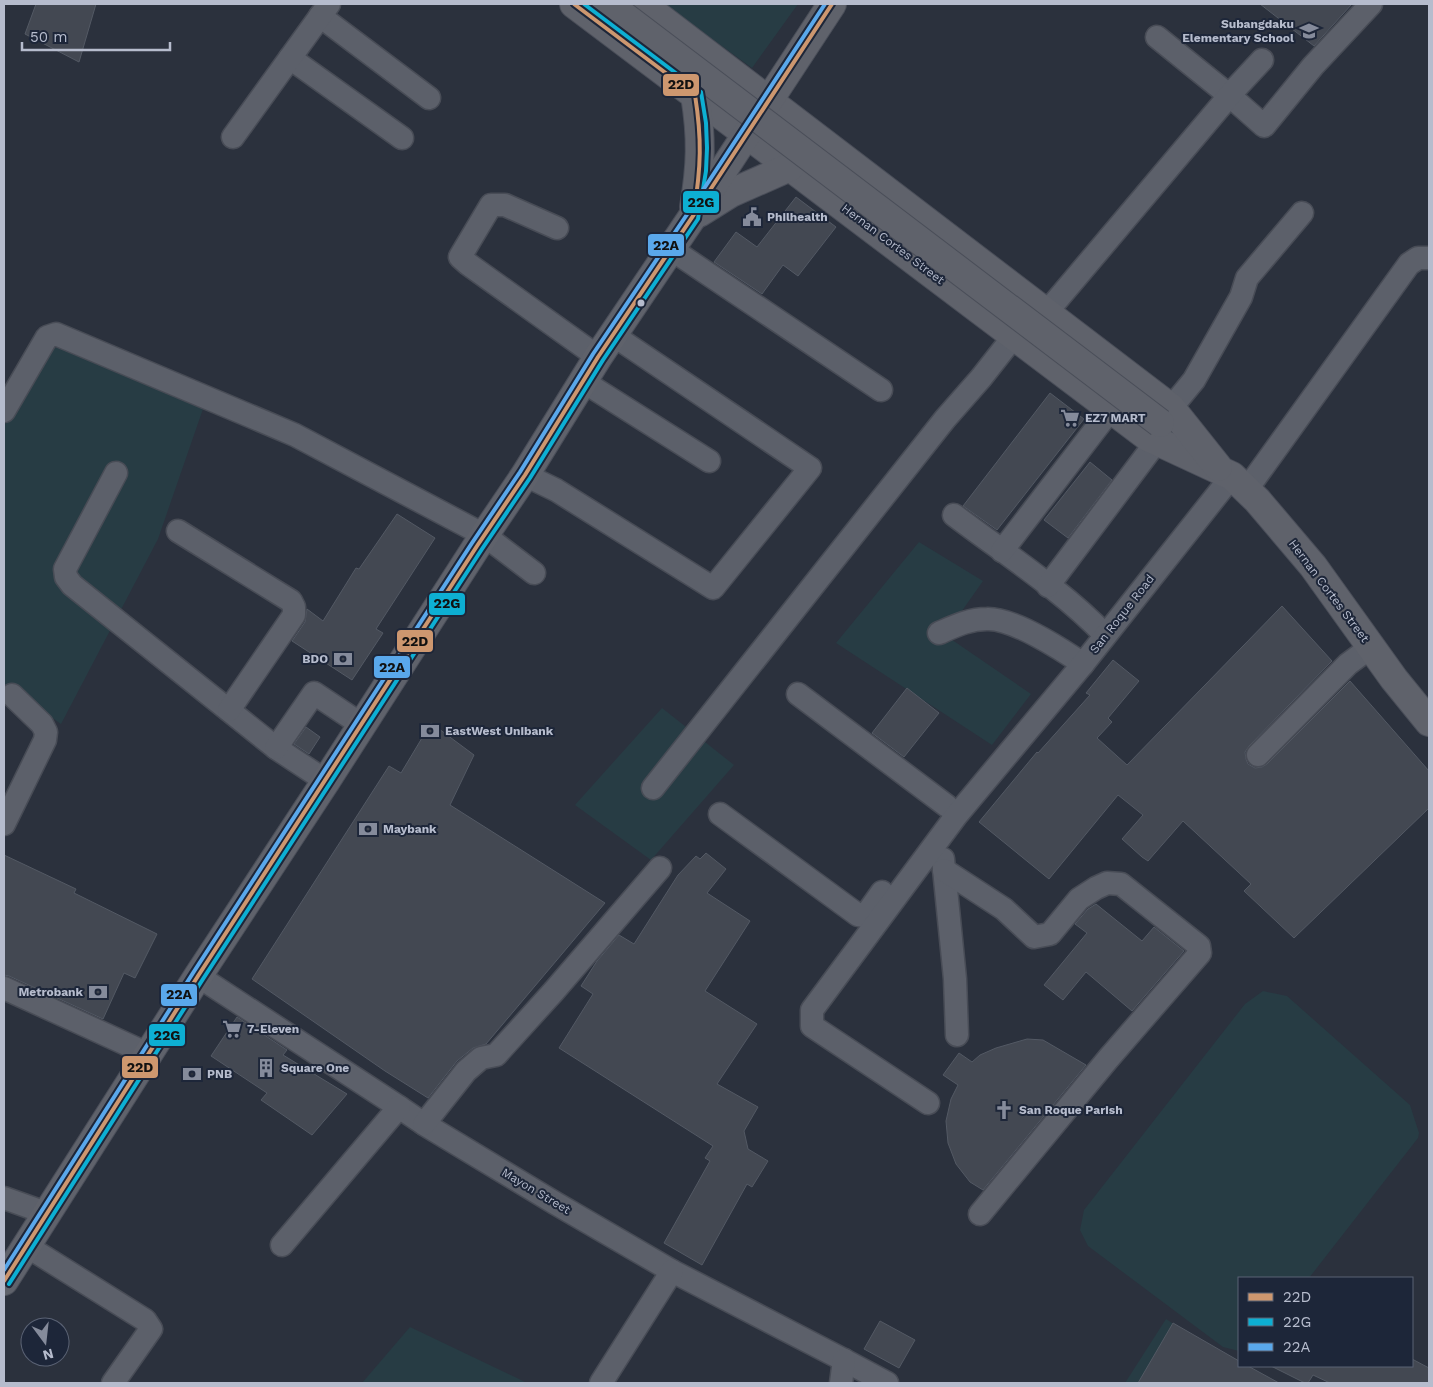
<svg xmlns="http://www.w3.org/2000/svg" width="1433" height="1387" font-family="'Work Sans',sans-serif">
	<rect width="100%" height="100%" fill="#2b313d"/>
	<!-- green -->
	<g fill="#273c44">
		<polygon points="664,4 798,4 752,68"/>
		<polygon points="64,344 204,406 158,539 61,724 4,684 4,426 46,352"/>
		<polygon points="919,542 983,581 945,635 1031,694 992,745 836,643"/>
		<polygon points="662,708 734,765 651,860 575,805"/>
		<polygon points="1263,991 1287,996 1410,1105 1419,1133 1418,1138 1309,1278 1239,1278 1239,1351 1223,1347 1088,1246 1080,1230 1084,1210 1245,1004"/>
		<polygon points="1166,1319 1258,1379 1256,1383 1125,1383"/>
		<polygon points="410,1327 517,1378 527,1383 362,1383"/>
	</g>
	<!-- building -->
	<g fill="#434852" stroke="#535964">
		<polygon points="36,4 96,4 79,62 25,34"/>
		<polygon points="1260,4 1352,4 1314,46"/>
		<polygon points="796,197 836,227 798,276 783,265 762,294 714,262 736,232 757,247"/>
		<polygon points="1050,393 1084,419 997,530 963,506"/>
		<polygon points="1090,462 1112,480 1068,538 1044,520"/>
		<polygon points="397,514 435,538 376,629 383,633 352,680 292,641 305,622 307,609 323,621 356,568 359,569"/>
		<polygon points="1282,606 1332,661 1249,746 1245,752 1246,759 1248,764 1255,768 1262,767 1267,764 1350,681 1429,771 1429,808 1294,938 1244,891 1251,884 1183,821 1148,861 1142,857 1122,839 1143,815 1118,795 1049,879 979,822 1037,752 1038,753 1090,695 1086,693 1113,660 1139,681 1108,718 1112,722 1097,738 1127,765"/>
		<polygon points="907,688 939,713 904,757 872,733"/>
		<polygon points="431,723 474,755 450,805 605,903 486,1044 473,1048 457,1061 428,1098 385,1071 252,979 389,766 401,773"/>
		<polygon points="306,727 320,737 309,754 294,744"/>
		<polygon points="706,853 726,869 707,893 750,921 705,991 757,1024 717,1084 758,1107 744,1131 748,1149 768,1161 752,1187 747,1184 702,1265 664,1243 710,1161 705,1158 713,1146 559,1048 593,994 581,986 597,961 619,935 634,944 678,875 696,856 700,859"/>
		<polygon points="4,855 76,889 74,893 157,934 135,978 124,973 103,1019 9,976 4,975"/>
		<polygon points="1096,904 1142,941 1154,927 1184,951 1132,1011 1086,972 1063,1000 1044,985 1087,933 1075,924 1088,909"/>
		<polygon points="237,1017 287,1050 283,1055 347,1094 312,1135 261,1100 267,1093 211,1056"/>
		<polygon points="1027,1039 1043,1040 1086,1065 983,1190 970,1182 956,1164 948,1143 946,1121 951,1099 958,1085 943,1075 959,1053 972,1062 980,1055 996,1048"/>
		<polygon points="880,1321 915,1340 899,1368 864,1349"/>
		<polygon points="1173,1323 1239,1361 1239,1366 1248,1366 1279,1383 1138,1383"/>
		<polygon points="1412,1359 1429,1368 1429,1383 1330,1383 1313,1375 1308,1383 1305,1383 1271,1366 1412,1366"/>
	</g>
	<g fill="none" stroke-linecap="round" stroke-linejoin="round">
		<!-- minor casing -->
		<g stroke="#484c56" stroke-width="25">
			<g id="minor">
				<polyline points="320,16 429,98"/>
				<polyline points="1157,37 1230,96 1264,126 1313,66 1371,4"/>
				<polyline points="290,58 402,138"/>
				<polyline points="233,137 329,4"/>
				<polyline points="557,228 505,205 491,205 460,257 468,264 598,357"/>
				<polyline points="671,249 881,390"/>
				<polyline points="1046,313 1235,89 1262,60"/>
				<polyline points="584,382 709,461"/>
				<polyline points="1171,408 1194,380 1241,297 1247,278 1302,213"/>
				<polyline points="4,411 47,337 56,334 295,435 484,535 534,573"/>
				<polyline points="116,473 65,569 66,577 72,585 276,748 326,781"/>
				<polyline points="525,475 556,490 713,588 810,468 613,335"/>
				<polyline points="1247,489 1409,264 1418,258 1429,258"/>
				<path d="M954,515c50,38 108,75 151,120"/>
				<polyline points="178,531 291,601 294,607 294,615 229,710"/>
				<polyline points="1002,551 1111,409"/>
				<polyline points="1048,586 1157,441"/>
				<path d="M939,633c16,-7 30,-14 48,-14 26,-1 74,30 96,45"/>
				<polyline points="798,694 947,806"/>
				<polyline points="276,748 314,693 362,725"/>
				<polyline points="1258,755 1348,664 1371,647"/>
				<polyline points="653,788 945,419 981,378 1014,336"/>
				<polyline points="720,814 858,915 865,916 882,892"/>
				<polyline points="4,824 45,740 46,732 42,724 12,695"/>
				<polyline points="943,859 955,979 957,1035"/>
				<polyline points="944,870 1004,909 1034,937 1050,934 1079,899 1096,888 1107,883 1121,884 1199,946 1200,953 1108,1059 980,1214"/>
				<polyline points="198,976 399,1107 424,1124 555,1203 672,1271 844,1360 887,1383"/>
				<polyline points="4,988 148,1054"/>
				<polyline points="928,1103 812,1026 812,1010 956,816 1083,664 1232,476"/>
				<polyline points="424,1124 466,1071 481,1058 496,1055 554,991 660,868"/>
				<polyline points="4,1198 46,1213"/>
				<polyline points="25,1245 145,1320 151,1329 113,1383"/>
				<polyline points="282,1245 399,1107"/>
				<polyline points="601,1383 672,1271"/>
				<polyline points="841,1383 844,1360"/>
			</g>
		</g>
		<!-- major casing -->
		<g stroke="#4a4e59" stroke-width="30">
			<g id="major">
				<polyline points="574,4 1148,437 1232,476 1257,500 1313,566 1394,679 1429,722"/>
				<polyline points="642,4 1171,408 1218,467"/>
				<path d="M694,207c7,-42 8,-69 1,-112"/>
				<polyline points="699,213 731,193 790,167"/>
				<polyline points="4,1281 198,976 326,781 477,546 525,475 598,357 693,216 832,4"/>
			</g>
		</g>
		<!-- minor -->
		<use href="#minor" stroke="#5c606a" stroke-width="22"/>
		<!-- major -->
		<use href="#major" stroke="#5f626b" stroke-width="28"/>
		<!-- major-bridge casing -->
		<g stroke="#4a4e59" stroke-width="30" stroke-linecap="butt">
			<polyline id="major-bridge" points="608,4 1160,423"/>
		</g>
		<!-- major-bridge -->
		<use href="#major-bridge" stroke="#5f626b" stroke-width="28"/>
		<!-- bus-1 casing -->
		<g stroke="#1d2639" stroke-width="8">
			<g id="bus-1">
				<path d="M574,4l121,91c7,44 6,72 -1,116"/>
				<polyline points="4,1281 198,976 477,546 525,475 598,357 693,216 832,4"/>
			</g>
		</g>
		<!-- bus-2 casing -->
		<g stroke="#1d2639" stroke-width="8">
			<polyline id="bus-2" points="9,1284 203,979 482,549 530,478 603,360 698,219 706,171 707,148 706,123 701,92 584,4"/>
		</g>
		<!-- bus-3 casing -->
		<g stroke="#1d2639" stroke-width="8">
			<polyline id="bus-3" points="4,1270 193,973 472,543 520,472 593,354 688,213 825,4"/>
		</g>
		<!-- bus-1 -->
		<use href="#bus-1" stroke="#cd976f" stroke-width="4"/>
		<!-- bus-2 -->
		<use href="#bus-2" stroke="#0dafd3" stroke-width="4"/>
		<!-- bus-3 -->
		<use href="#bus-3" stroke="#5aa8eb" stroke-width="4"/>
	</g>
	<!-- icons -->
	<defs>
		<g id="school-bare" transform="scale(1.5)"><path d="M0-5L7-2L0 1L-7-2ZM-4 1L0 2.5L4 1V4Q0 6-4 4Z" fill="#858b9b" stroke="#1d2639" stroke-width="2.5" paint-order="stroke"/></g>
		<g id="civic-bare" transform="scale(1.5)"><path d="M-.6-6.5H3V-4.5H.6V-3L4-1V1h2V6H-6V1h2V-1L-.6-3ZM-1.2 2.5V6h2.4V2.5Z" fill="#858b9b" stroke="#1d2639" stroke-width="2.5" paint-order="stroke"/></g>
		<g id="supermarket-bare" transform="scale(1.5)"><path d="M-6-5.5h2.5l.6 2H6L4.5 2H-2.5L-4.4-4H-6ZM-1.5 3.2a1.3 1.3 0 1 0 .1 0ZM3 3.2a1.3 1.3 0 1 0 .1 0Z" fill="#858b9b" stroke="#1d2639" stroke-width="2.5" paint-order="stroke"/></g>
		<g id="bank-bare" transform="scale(1.5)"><path d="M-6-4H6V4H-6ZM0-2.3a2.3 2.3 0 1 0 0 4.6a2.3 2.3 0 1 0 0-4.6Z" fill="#858b9b" stroke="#1d2639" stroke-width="2.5" paint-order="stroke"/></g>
		<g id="building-bare" transform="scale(1.5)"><path d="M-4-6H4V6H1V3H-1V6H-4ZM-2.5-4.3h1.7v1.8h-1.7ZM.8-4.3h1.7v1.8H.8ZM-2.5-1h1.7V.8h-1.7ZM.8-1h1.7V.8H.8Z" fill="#858b9b" stroke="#1d2639" stroke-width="2.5" paint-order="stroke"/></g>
		<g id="church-bare" transform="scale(1.5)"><path d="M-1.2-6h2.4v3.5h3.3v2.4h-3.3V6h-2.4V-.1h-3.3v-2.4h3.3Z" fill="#858b9b" stroke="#1d2639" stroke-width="2.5" paint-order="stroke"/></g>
	</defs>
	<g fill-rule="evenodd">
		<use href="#school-bare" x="1309" y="31"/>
		<use href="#civic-bare" x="752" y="217"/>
		<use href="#supermarket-bare" x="1070" y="418"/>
		<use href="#bank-bare" x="343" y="659"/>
		<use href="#bank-bare" x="430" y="731"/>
		<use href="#bank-bare" x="368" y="829"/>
		<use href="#bank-bare" x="98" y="992"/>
		<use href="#supermarket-bare" x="232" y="1029"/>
		<use href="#building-bare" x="266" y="1068"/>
		<use href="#bank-bare" x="192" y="1074"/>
		<use href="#church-bare" x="1004" y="1110"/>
	</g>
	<!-- markers -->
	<circle fill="#b6bccd" stroke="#1d2639" stroke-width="2" cx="641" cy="303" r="4.5"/>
	<g text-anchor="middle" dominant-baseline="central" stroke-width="4" stroke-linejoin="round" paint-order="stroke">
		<!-- poi labels -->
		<g font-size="12" font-weight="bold" fill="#b6bccd" stroke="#1d2639" text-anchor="start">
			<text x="1294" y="24" text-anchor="end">Subangdaku<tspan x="1294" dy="14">Elementary School</tspan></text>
			<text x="767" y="217">Philhealth</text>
			<text x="1085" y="418">EZ7 MART</text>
			<text x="328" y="659" text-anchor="end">BDO</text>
			<text x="445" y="731">EastWest Unibank</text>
			<text x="383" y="829">Maybank</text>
			<text x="83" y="992" text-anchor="end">Metrobank</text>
			<text x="247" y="1029">7-Eleven</text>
			<text x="281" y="1068">Square One</text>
			<text x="207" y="1074">PNB</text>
			<text x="1019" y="1110">San Roque Parish</text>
		</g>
		<!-- street labels -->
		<g font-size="12" fill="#b6bccd" stroke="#1d2639">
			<text transform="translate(893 244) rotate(37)">Hernan Cortes Street</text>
			<text transform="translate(1329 591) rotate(53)">Hernan Cortes Street</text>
			<text transform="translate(1122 614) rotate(-52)">San Roque Road</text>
			<text transform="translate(536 1191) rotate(31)">Mayon Street</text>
		</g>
	</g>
	<g stroke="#1d2639" stroke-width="2">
		<rect x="662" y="73" width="38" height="24" rx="5" fill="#cd976f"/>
		<rect x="682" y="190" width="38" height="24" rx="5" fill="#0dafd3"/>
		<rect x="647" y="233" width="38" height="24" rx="5" fill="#5aa8eb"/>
		<rect x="428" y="592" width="38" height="24" rx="5" fill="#0dafd3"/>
		<rect x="396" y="629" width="38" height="24" rx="5" fill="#cd976f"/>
		<rect x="373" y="655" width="38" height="24" rx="5" fill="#5aa8eb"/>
		<rect x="160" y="983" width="38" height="24" rx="5" fill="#5aa8eb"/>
		<rect x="148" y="1023" width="38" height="24" rx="5" fill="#0dafd3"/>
		<rect x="121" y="1055" width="38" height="24" rx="5" fill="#cd976f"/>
	</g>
	<g font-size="14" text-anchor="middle" font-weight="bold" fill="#111">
		<text x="681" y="89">22D</text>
		<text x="701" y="207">22G</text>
		<text x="666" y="250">22A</text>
		<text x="447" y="608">22G</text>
		<text x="415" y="646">22D</text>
		<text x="392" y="672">22A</text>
		<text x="179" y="999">22A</text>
		<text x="167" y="1040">22G</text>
		<text x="140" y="1072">22D</text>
	</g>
	<!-- border -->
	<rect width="1433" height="1387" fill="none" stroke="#b6bccd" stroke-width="10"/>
	<!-- legend -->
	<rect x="1238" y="1277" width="175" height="90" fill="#1d2639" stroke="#5a6274"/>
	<rect x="1248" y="1293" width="25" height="8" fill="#cd976f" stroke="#5a6274"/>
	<text x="1283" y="1302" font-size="15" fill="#b6bccd">22D</text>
	<rect x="1248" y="1318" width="25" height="8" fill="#0dafd3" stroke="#5a6274"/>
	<text x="1283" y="1327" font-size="15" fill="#b6bccd">22G</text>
	<rect x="1248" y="1343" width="25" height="8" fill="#5aa8eb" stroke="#5a6274"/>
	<text x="1283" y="1352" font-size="15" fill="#b6bccd">22A</text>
	<!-- north arrow -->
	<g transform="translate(45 1342) rotate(165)"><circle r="24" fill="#1d2639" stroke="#5a6274"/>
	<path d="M0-4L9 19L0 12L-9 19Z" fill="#858b9b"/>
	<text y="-8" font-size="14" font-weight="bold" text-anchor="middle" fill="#b6bccd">N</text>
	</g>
	<!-- scale -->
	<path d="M22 42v8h148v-8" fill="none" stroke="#b6bccd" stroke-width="2.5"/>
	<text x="30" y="42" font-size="15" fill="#b6bccd" stroke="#1d2639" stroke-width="4" paint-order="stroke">50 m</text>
</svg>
